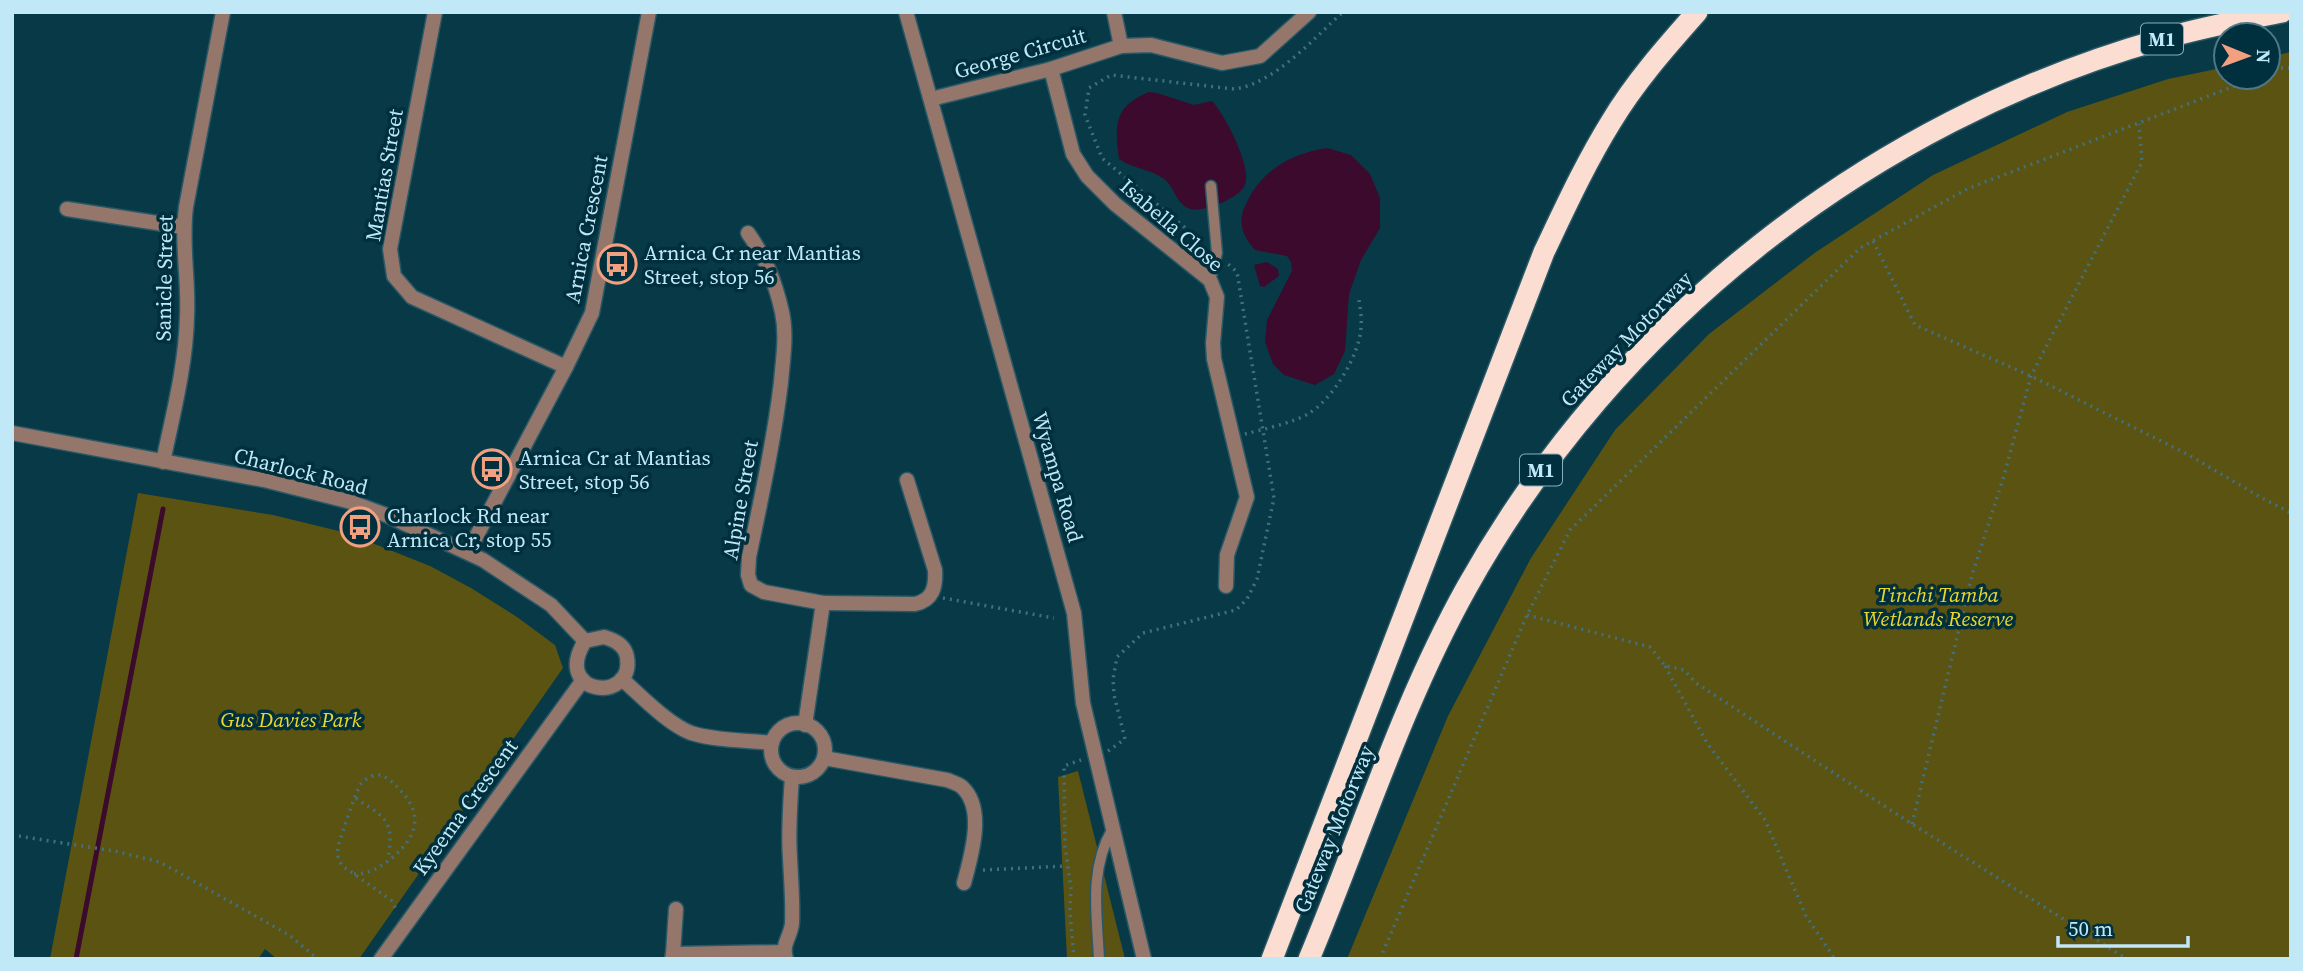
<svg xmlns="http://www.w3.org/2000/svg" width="2303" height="971" font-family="'Source Serif 4',serif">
	<rect width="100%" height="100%" fill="#083947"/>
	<!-- green -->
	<g fill="#5b5311">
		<polygon points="2291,52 2291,959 1347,959 1448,716 1531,558 1615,430 1709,334 1816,252 1933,175 2067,112 2168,79 2226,67 2226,77 2268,77 2268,57"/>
		<polygon points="138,493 273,515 347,533 430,566 471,588 517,617 555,645 563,668 359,959 277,959 265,949 258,959 50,959"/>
		<polygon points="1078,771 1125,959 1067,959 1058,777"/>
	</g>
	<!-- water -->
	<g fill="#3b0a2d">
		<path d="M1149,92l8,1 37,12 18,-4c12,12 41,67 33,84 -4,9 -17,15 -26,19 -8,3 -22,8 -31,4 -12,-5 -14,-22 -24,-29 -13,-10 -31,-10 -45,-20 -4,-34 -6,-52 30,-67z"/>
		<path d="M1327,148l24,7 19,19 10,24v30l-19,32 -12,34 -4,57 -11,23 -19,11 -31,-10 -11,-11 -8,-22 2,-22 25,-49 -1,-9 -4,-6 -32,-6c-6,-7 -12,-15 -13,-24 -2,-10 2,-18 6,-26 16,-32 46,-47 79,-52z"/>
		<polygon points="1267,262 1278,269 1279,276 1264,287 1260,286 1254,265"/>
	</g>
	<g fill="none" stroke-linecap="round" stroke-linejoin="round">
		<!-- stream -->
		<polyline stroke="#3b0a2d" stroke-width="5" points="76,959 163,509"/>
		<!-- service casing -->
		<g stroke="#295867" stroke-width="13">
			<g id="service">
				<polyline points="1210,280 1217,253 1211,186"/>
				<path d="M1099,959c-2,-44 -10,-90 13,-129"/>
			</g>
		</g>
		<!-- minor casing -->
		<g stroke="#295867" stroke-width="17">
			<g id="minor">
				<polyline points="435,12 390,249 394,276 412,297 566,367"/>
				<polyline points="906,12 1074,613 1083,703 1144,959"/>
				<polyline points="1114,12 1121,46"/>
				<polyline points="1051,69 1073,154 1087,176 1115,204 1210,280 1217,297 1213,343 1214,359 1247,497 1227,555 1226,586"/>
				<polyline points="931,99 1051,69 1121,46 1151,45 1222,63 1260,56 1309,12"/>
				<polyline points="67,209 183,227"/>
				<path d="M748,233c18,26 27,48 34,79 5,23 1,46 -1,70 -7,59 -20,117 -32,175l-1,18 3,10 13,7 59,11 -18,122"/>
				<polyline points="12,433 264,480 351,502 386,515 483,560 551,605 585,641"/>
				<path d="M163,462c10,-48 23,-97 24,-146 2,-36 -6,-72 -1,-109l37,-195"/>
				<polyline points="468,552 566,367 592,313 649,12"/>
				<path d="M823,603l92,1c18,-4 21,-17 20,-34l-28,-90"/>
				<path d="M604,637c11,3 21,8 23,20 8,47 -76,39 -42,-16z"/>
				<path d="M622,679c19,17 46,45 69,54 26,8 55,7 81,10"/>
				<circle cx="798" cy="750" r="27"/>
				<path d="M824,758l123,22c5,2 12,4 15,7 24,22 9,69 2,96"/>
				<polyline points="673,954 676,909"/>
				<polyline points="381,959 583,680"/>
				<polyline points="672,959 673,954 784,952"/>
				<path d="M786,959c-5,-15 5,-22 6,-36 1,-22 -1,-43 -2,-65 -2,-27 0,-54 2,-81"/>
			</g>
		</g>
		<!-- motorway casing -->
		<g stroke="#295867" stroke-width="24">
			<g id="motorway">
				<path d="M1272,959l272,-707c21,-44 41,-88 67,-130 24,-40 55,-75 86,-110"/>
				<path d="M1309,959c52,-124 92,-254 158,-372 148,-265 403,-466 695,-548 40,-12 80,-19 120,-27"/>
			</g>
		</g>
		<!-- path -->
		<g stroke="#43707f" stroke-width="3.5" stroke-dasharray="2 5" stroke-linecap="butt">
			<polyline points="2268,73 2280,68 2291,68"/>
			<path d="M1201,241l-99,-83 -17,-43 4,-27 22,-13 123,14c40,-5 79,-50 109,-77"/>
			<polyline points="1873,241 1915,325 2031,376 2187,454 2262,498 2291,513"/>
			<path d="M1245,434c19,-5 47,-11 63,-20 24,-14 52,-59 53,-87 1,-9 -1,-19 -2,-28"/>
			<polyline points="943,598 1054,618"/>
			<polyline points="1527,615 1650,647 1665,666 1684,670 1696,683 1912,824 2127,959"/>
			<polyline points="1665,666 1707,743 1765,820 1806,916 1835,959"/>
			<polyline points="1108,751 1125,739 1114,695 1113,679 1117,657 1143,633 1236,610 1247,599 1257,579 1274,498 1237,272 1228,264"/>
			<path d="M356,798c8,7 17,10 24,17 14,12 10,29 8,44"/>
			<polyline points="1912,824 1972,575 2003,479 2031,376 2142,162 2139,124"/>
			<polyline points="12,835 114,851 160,862 289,935 318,959"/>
			<polyline points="983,870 1066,866"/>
			<path d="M354,874c16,0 27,-7 39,-17 26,-22 30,-45 5,-69 -4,-5 -11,-11 -18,-13 -6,-1 -15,4 -19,9 -7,11 -18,48 -23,62 -1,9 0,15 6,21l47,33 5,9"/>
			<polyline points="1074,959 1070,912 1071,888 1065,846 1064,766 1081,760"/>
			<polyline points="1380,959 1527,615 1570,530 1860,248 1967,189 2258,77"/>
		</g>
		<!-- service -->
		<use href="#service" stroke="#94766b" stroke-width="10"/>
		<!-- minor -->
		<use href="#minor" stroke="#94766b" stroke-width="14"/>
		<!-- motorway -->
		<use href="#motorway" stroke="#fbddd2" stroke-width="21"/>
	</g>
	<!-- icons -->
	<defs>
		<g id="bus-ring" transform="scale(2.0125)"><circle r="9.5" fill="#002f3d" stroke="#f2a080" stroke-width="1.5"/><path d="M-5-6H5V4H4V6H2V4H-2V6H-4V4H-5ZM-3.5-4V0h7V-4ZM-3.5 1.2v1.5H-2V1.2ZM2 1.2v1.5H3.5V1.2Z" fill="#f2a080"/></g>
	</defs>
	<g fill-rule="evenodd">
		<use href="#bus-ring" x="617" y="264"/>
		<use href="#bus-ring" x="492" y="469"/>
		<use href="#bus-ring" x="360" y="527"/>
	</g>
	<g text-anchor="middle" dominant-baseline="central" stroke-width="7" stroke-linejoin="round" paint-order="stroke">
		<!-- shield labels -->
		<g fill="#002f3d" stroke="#87b0bf" stroke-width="2">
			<rect x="2141" y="23.5" width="42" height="31" rx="5"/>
			<rect x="1520" y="454.5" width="42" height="31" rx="5"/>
		</g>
		<g font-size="19" font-weight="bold" fill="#c1e8f7">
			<text x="2162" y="39">M1</text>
			<text x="1541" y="470">M1</text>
		</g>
		<!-- street labels -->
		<g font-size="21" fill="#c1e8f7" stroke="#002f3d">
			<text transform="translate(1020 53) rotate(-16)">George Circuit</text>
			<text transform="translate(384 175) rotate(-80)">Mantias Street</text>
			<text transform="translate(1172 225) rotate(41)">Isabella Close</text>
			<text transform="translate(586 229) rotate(-79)">Arnica Crescent</text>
			<text transform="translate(164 278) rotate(-89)">Sanicle Street</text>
			<text transform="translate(1626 339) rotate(-46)">Gateway Motorway</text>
			<text transform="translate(301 471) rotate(14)">Charlock Road</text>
			<text transform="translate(1058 477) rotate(74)">Wyampa Road</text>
			<text transform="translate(740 500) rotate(-80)">Alpine Street</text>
			<text transform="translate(465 807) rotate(-54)">Kyeema Crescent</text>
			<text transform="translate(1334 829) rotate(-68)">Gateway Motorway</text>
		</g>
		<!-- poi labels -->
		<g font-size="21" fill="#c1e8f7" stroke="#002f3d" text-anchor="start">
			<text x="644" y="252">Arnica Cr near Mantias<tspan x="644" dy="24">Street, stop 56</tspan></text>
			<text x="519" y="457">Arnica Cr at Mantias<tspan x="519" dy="24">Street, stop 56</tspan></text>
			<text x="387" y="515">Charlock Rd near<tspan x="387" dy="24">Arnica Cr, stop 55</tspan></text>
		</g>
		<!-- park labels -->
		<g font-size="21" font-style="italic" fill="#edd827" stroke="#002f3d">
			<text x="1938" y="594">Tinchi Tamba<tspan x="1938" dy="24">Wetlands Reserve</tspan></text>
			<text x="291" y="719">Gus Davies Park</text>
		</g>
	</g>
	<!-- border -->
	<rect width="2303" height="971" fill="none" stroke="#c1e8f7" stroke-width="28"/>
	<!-- north arrow -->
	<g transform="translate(2247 56) rotate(91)"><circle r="33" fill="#002f3d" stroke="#4d7987" stroke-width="2"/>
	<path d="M0-5L12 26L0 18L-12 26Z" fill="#f2a080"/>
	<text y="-10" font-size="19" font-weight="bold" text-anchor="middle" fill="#c1e8f7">N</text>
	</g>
	<!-- scale -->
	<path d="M2058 936v10h130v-10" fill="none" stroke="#c1e8f7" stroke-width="3.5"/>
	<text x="2068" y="936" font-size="21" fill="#c1e8f7" stroke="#002f3d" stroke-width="5" paint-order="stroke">50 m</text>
</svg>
